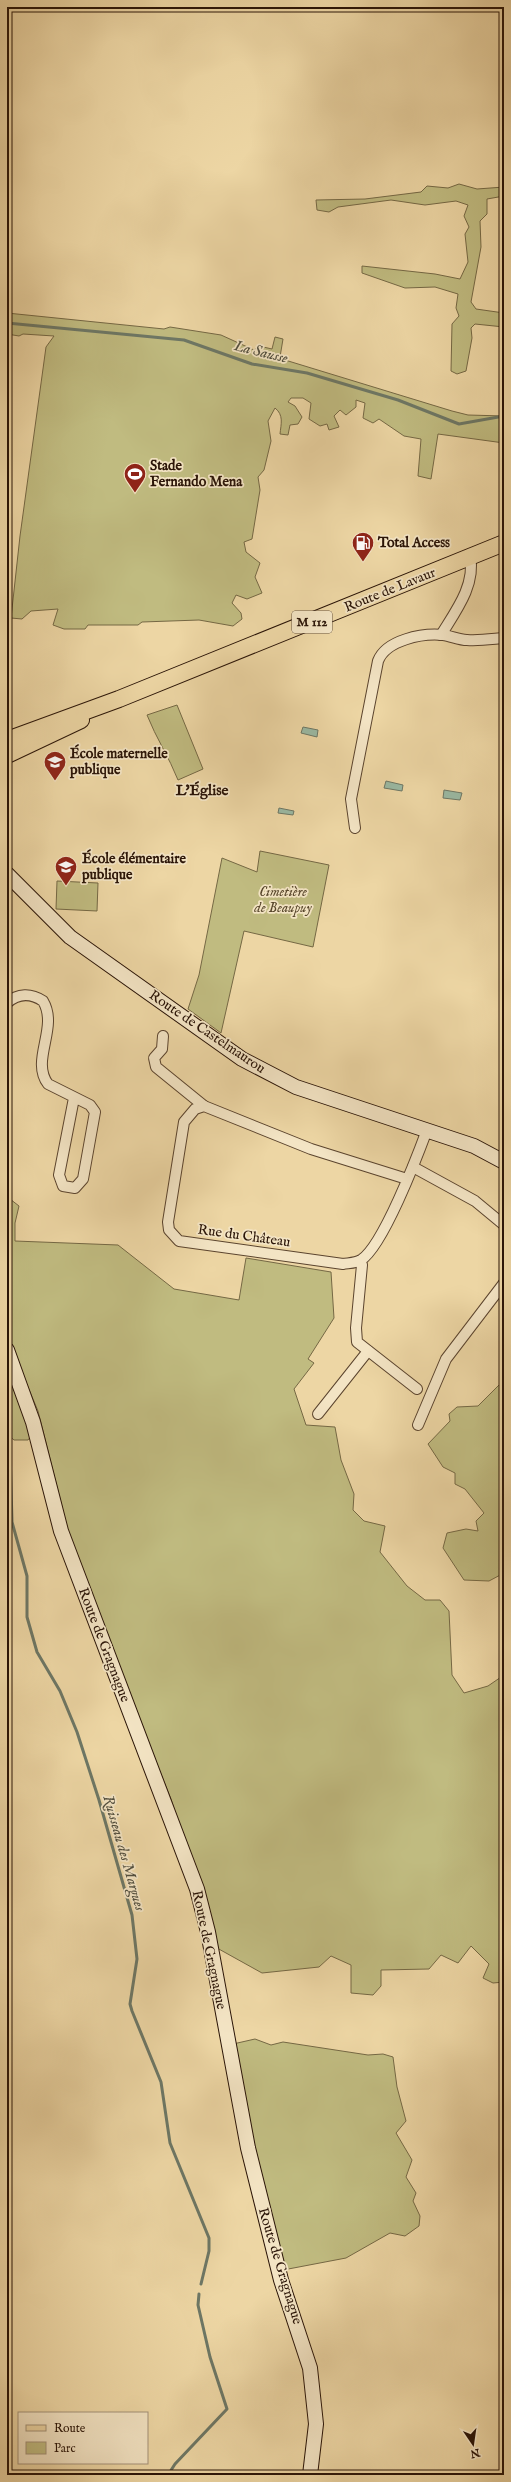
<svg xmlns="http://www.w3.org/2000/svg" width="511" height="2482" font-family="'IM FELL English',serif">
	<rect width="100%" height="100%" fill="#edd6a4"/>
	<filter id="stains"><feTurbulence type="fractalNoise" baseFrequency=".005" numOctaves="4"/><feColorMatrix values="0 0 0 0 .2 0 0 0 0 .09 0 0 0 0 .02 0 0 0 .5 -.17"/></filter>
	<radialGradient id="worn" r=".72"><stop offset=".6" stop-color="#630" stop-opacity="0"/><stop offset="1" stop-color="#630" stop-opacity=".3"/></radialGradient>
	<!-- green -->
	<g fill="#c0bb80" stroke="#756844">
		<polygon points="459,184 477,189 504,187 504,196 487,199 487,214 480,221 481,247 471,302 476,309 504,313 504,327 475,324 471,328 472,338 466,371 457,374 451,371 452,324 459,316 456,308 458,294 435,287 405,288 362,273 362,266 435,274 460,279 468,262 465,234 469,227 464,216 468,205 456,201 425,205 391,200 338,207 329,212 317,210 316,200 365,199 421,192 427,186 448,188"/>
		<path d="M7,313l157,16 6,-2 51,8 33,15 5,-4 13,3 3,-12 8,2 -3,18 5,3 167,51 16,4 36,1v27l-66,-9 -7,45 -13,-3 3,-37 -17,-3 -25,-17 -6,4 -10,-5 2,-15 -9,-3v7l-10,8 -6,-5 -6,6 5,11 -10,3 -2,-6 -7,2 -11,-7 2,-16 -8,-5h-12l-3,4 7,4 7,11 -4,7 -8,1 -2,10 -8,-1c1,-10 4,-19 -5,-26l-7,13 3,20 -7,29 -6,7 2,13 -8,49 -8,3 2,10 14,11 -5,14 7,16 -15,6 -11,-4 -4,8 9,10 1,6 -9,7 -34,-6 -57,2 -4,3h-50l-3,4h-21l-11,-4 5,-16 -27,2 -9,8 -11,-1 9,-82 26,-189 8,-11 -31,-2 -4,2 -12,-2z"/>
		<path d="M177,705l26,64 -25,11c-9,-23 -22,-42 -31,-65z"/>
		<polygon points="260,851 329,865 313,947 244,931 221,1033 188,1009 199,975 222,858 257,872"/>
		<polygon points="57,881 98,883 97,911 56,909"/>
		<polygon points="7,1175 10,1181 10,1199 19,1206 15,1223 15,1241 118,1245 174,1289 239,1300 246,1258 331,1272 334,1318 308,1359 314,1363 294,1389 306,1425 335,1427 341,1460 354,1494 353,1510 364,1521 385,1526 380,1552 407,1586 425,1600 440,1600 449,1611 452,1675 464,1693 488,1686 504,1675 504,1982 493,1983 483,1978 489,1964 471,1946 458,1963 441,1955 429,1969 381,1970 381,1986 373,1995 351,1993 351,1965 331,1956 319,1967 262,1973 217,1948 171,1799 143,1730 69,1535 38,1411 7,1337"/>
		<polygon points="7,1363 34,1432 28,1440 14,1440 7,1434"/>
		<polygon points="504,1380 504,1573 489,1581 464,1580 443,1548 447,1533 466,1529 478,1531 476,1521 484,1513 465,1489 455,1484 455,1473 443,1467 428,1444 450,1421 449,1414 457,1407 478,1406"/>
		<polygon points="255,2039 271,2045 283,2042 368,2055 383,2054 393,2057 397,2087 406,2121 396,2133 412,2160 406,2177 416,2193 413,2201 420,2216 419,2226 405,2236 390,2233 346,2258 283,2270 256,2168 233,2044"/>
	</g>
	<!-- water -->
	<g fill="#9ab9a3" stroke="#6d7765">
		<polygon points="303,727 318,730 317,737 301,733"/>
		<polygon points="386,781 403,785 402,791 384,788"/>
		<polygon points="444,790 462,793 460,800 443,798"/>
		<polygon points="279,808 294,811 293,815 278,813"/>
	</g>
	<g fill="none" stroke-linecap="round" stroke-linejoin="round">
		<!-- stream -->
		<g stroke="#6d7765" stroke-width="3">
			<polyline points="7,323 184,340 252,364 307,373 398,400 459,424 504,416"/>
			<polyline points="7,1428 10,1451 12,1522 27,1576 27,1617 37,1652 60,1691 77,1732 99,1800 132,1915 137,1959 130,2004 132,2011 161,2082 170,2143 209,2238 209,2251 201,2284"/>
			<polyline points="168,2475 175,2464 227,2409 210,2357 198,2305 199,2294"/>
		</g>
		<!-- street casing -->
		<g stroke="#5b442e" stroke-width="12">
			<g id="street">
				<path d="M441,635c14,-23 35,-50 29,-78"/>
				<path d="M355,828l-4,-29 27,-138c8,-21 44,-28 65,-26 8,1 16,5 24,5 12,1 25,-1 37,-2"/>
				<path d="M7,1003c11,-10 24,-10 36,-2 16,27 -13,59 5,83l42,21 5,7 -12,67 -8,9 -12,-2 -4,-11 15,-77"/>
				<polyline points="163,1036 162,1049 154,1058 156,1067 204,1106"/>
				<polyline points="413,1167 475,1201 504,1225"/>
				<path d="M407,1179l-96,-30 -107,-43 -9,3 -11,13 -16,100 1,8 10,11 164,23c6,-1 13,-1 18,-4 22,-14 56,-103 66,-130"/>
				<polyline points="360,1261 362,1265 356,1328 357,1342 417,1389"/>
				<polyline points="318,1414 368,1351"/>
				<polyline points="418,1425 446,1359 504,1283"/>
			</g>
		</g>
		<!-- secondary casing -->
		<g stroke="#2a1407" stroke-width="16">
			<g id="secondary">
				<polyline points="7,874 70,937 242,1059 296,1087 474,1146 504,1162"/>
				<polyline points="7,1350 33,1422 61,1531 197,1889 208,1932 248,2148 281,2280 310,2368 316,2424 310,2475"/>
			</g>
		</g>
		<!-- primary casing -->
		<g stroke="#2a1407" stroke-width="18">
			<g id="primary">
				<polyline points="7,740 119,699 504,543"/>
				<polyline points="7,755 81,720"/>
			</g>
		</g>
		<!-- street -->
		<use href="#street" stroke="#f3e4c4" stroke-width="10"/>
		<!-- secondary -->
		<use href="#secondary" stroke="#f3e4c4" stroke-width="14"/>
		<!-- primary -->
		<use href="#primary" stroke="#edd6a4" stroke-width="16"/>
	</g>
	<!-- icons -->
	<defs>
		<g id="stadium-pin" transform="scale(1.15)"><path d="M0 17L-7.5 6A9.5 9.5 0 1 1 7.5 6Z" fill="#8f2418" stroke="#f3e4c4"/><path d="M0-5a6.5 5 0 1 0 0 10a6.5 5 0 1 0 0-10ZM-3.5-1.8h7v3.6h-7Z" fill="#fff"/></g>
		<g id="fuel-pin" transform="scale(1.15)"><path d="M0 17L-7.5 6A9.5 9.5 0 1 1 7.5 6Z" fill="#8f2418" stroke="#f3e4c4"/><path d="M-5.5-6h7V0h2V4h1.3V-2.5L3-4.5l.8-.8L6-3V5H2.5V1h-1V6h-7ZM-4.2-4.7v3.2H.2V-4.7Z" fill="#fff"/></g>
		<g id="school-pin" transform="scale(1.15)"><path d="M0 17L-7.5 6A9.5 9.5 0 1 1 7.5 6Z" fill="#8f2418" stroke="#f3e4c4"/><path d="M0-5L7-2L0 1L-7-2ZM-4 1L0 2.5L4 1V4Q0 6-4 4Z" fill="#fff"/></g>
	</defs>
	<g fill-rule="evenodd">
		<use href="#stadium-pin" x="135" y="474"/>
		<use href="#fuel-pin" x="363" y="543"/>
		<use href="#school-pin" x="55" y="762"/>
		<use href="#school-pin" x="66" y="867"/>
	</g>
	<g text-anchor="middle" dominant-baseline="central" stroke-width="3.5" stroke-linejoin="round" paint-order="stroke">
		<!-- shield labels -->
		<rect fill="#f3e4c4" stroke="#665240" stroke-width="1" x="292" y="611" width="40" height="22" rx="3"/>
		<g font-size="13" font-weight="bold" fill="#2a1407">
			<text x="312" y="622">M 112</text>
		</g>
		<!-- poi labels -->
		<g font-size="14" font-weight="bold" fill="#2a1407" stroke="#f3e4c4" text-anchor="start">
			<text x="150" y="466">Stade<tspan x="150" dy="16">Fernando Mena</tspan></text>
			<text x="378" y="543">Total Access</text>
			<text x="70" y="754">École maternelle<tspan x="70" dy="16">publique</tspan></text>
			<text x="82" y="859">École élémentaire<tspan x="82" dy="16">publique</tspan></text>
		</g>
		<!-- street labels -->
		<g font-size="14" fill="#2a1407" stroke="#f3e4c4">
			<text transform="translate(390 590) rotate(-22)">Route de Lavaur</text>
			<text transform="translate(207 1032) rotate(34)">Route de Castelmaurou</text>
			<text transform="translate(244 1236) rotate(8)">Rue du Château</text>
			<text transform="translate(104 1645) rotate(69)">Route de Gragnague</text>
			<text transform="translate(209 1950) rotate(78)">Route de Gragnague</text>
			<text transform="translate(280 2266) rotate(73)">Route de Gragnague</text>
		</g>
		<!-- park labels -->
		<g font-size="14" font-style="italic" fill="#57462b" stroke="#f3e4c4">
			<text x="283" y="892">Cimetière<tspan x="283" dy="16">de Beaupuy</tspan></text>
		</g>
		<!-- water labels -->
		<g font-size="15" font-style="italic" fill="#514e3e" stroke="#f3e4c4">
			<text transform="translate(261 352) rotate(14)">La Sausse</text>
			<text transform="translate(124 1853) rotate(74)">Ruisseau des Margues</text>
		</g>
		<!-- neighbourhood labels -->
		<g font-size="15" font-weight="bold" fill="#2a1407" stroke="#f3e4c4">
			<text x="202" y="790">L'Église</text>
		</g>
	</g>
	<!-- margin -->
	<rect width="511" height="2482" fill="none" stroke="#edd6a4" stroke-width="24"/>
	<rect x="8" y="8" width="495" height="2466" fill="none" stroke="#2a1407" stroke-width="2"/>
	<rect x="12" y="12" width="487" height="2458" fill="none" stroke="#2a1407"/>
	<!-- legend -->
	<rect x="18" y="2412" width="130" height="52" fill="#f3e4c4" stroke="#a39178"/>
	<rect x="26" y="2425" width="20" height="6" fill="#edd6a4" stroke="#a39178"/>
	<text x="54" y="2432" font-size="12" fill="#2a1407">Route</text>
	<rect x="26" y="2442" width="20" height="12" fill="#c0bb80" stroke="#a39178"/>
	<text x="54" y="2452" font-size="12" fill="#2a1407">Parc</text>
	<!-- north arrow -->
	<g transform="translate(473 2444) rotate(167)" stroke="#f3e4c4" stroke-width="3" paint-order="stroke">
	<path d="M0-3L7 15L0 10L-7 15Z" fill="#2a1407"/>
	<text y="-6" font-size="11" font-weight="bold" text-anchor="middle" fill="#2a1407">N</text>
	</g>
	<rect width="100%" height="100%" filter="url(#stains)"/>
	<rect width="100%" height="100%" fill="url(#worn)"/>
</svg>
